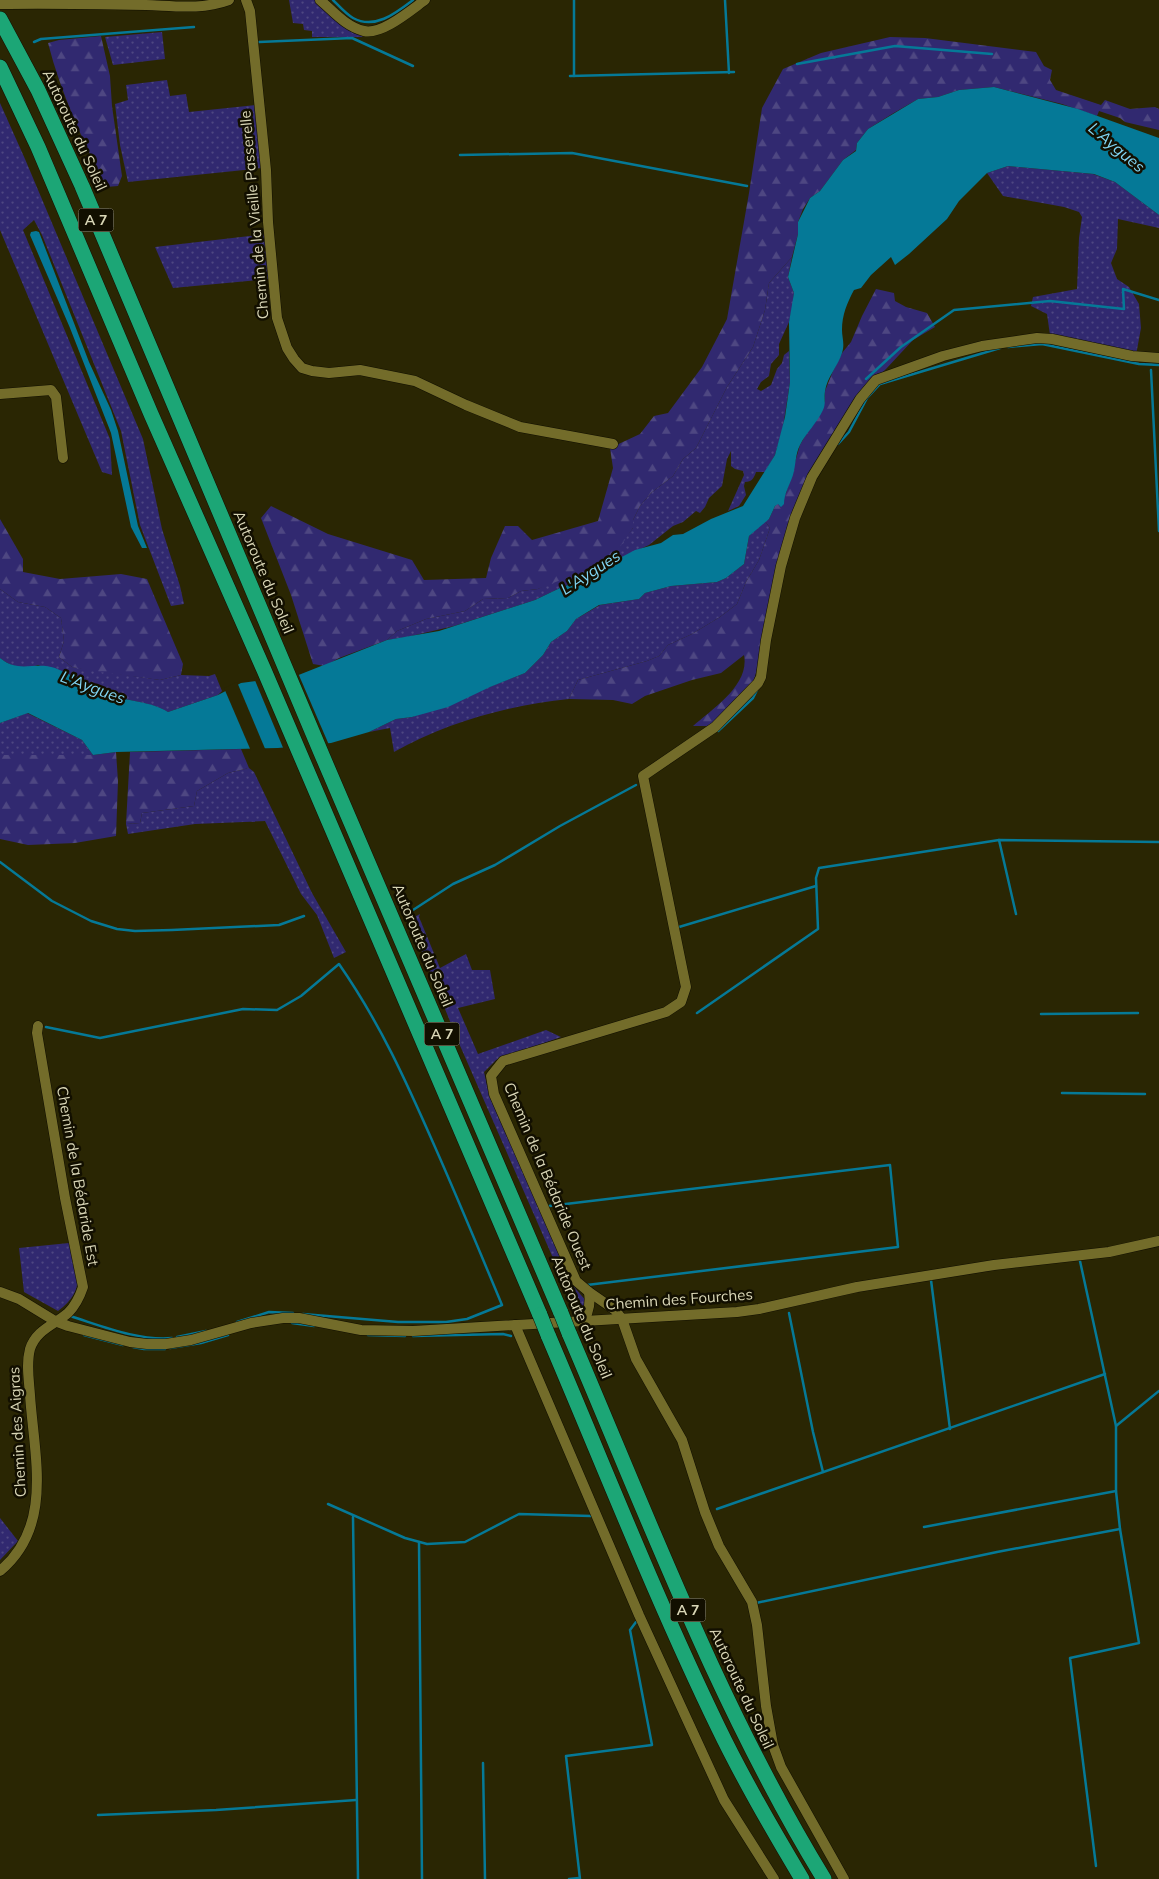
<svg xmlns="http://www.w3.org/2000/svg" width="1159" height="1879" font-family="Mulish,sans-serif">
	<defs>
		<pattern id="grass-dots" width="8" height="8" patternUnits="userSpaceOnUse" patternTransform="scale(1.25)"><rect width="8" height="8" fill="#312970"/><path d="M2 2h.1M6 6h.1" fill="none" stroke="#4e4782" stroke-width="1.8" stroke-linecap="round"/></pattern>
		<pattern id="forest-firs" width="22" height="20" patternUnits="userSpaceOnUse" patternTransform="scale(1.25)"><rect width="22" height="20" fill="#312970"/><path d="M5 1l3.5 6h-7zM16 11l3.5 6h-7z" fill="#4e4782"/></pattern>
	</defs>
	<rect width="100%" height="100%" fill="#2a2603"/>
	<!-- grass -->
	<g fill="url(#grass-dots)">
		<polygon points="289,0 315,0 351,30 363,37 312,37 312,31 304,30 303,24 293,23"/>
		<polygon points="162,32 165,59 113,65 105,37"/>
		<polygon points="167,80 170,96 186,94 189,112 257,105 262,168 128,182 120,145 115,104 128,100 126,85"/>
		<polygon points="0,103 25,159 143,439 162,529 180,586 184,604 171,606 140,525 121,431 42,235 34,220 23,230 110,439 112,475 102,472 0,230"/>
		<polygon points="1008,166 1093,174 1115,182 1159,215 1159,228 1118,219 1117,249 1111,263 1117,279 1129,287 1139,304 1141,328 1136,355 1050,335 1047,314 1031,306 1033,297 1077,289 1079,238 1082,217 1079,212 1064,207 1003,196 987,173"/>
		<polygon points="266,234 269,279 173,288 155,247"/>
		<path d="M792,257l-4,20 6,16 -1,11 -4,18 -10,22v11l-8,9 -2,12 -8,6 -4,7 4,2 10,-6 6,-16 5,-6 2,-8 5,-4 1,31 -7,45 -8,28 -10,17h-9c-2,6 -4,10 -11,10l-1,4 2,9 -7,11 -11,5 16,-36 -1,-4 -8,-2 -4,-3v-15l-4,8 -5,27 -13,12 -4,9 -5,6 -4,-2 -13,11 -10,4 -24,19 -33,15 -14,13 -42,15 -25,12 -81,26 -47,11 -20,3 10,-9 29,-12 39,-8 18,-12 25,-1 13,-7 17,-2 84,-47 11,-14v-8l7,-14 11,-13 22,-17 10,-17 13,-11 31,-61 26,-40 12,-37 4,-27z"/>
		<path d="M765,521l5,7 -11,32 -13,22 -9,22 -17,13 -28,17 -24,11 -9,11 -12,5 -69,19 -9,19c-60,6 -122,23 -175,53l-4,-24 -21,4 27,-13 16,-2 113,-44 18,-18 8,-13 16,-11 9,-12 24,-14 39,-6 6,-6 26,-7 46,-4 9,-4 18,-14 5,-28z"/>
		<path d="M0,589l18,13 27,5 16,11 3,23 -5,16 13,10 88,13 21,-5 28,1 6,-2 7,17 -4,4 -50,17c-18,-11 -39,-10 -59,-17 -23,-10 -47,-20 -71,-30 -13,5 -27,2 -38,-7z"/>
		<polygon points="27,713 82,740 93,755 0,755 0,723"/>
		<polygon points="249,768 254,772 312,893 346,952 334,958 317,915 301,894 265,821 195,824 128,834 126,824 140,823 142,813 194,806 197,791 228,773"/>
		<polygon points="420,914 419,917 440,968 466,954 472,970 490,970 495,999 458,1008 478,1054 546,1030 561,1037 496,1060 484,1072 488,1090 575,1288 587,1302 585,1311 574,1306 458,1041 409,920"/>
		<path d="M69,1243c8,31 18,46 -11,68l-34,-19 -5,-44z"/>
		<polygon points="0,1518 18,1541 0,1560"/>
	</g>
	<!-- forest -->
	<g fill="url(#forest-firs)">
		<path d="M101,36l9,40 2,30 10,70 -4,10 -12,1c-23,-46 -45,-93 -58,-144l11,-3z"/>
		<polygon points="890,37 925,38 1036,52 1044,66 1052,70 1050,80 1056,90 1101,105 1105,100 1130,109 1155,107 1159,109 1159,130 1125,122 1120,118 1099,111 1097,116 1062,104 994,87 959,90 938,97 918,99 892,114 868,129 857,143 856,150 843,160 820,191 810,198 803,209 798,222 798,234 792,257 769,283 765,310 753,347 727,387 696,448 683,459 673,476 651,493 640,506 633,520 633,528 611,560 538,589 521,591 508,598 483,599 465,611 426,619 397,631 387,640 339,658 325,666 313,664 291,595 261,518 271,506 328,534 412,560 424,580 486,578 491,558 505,526 518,526 532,540 598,521 613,468 610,448 640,434 654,416 668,413 702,367 727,319 749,193 762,108 783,69 821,53"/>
		<path d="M876,289l18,4 1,8 11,6 21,6 8,14 -22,13 -27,29 -29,27 -48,80 -55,204 -44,46h-17c19,-17 57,-41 51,-71l-23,18 -29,7 -47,16 -13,8 -19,-4 -44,-1 9,-19 69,-19 12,-5 9,-11 24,-11 28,-17 17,-13 9,-22 13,-22 11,-32 -5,-7 4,-2 6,-13 11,-13 14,-48 25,-44v-10l8,-20 9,-18 9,-11 11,-26z"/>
		<polygon points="0,519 23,559 23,572 60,579 121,574 147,579 183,664 181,675 160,680 92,671 72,667 59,657 64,641 61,618 45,607 18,602 0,589"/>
		<polygon points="241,749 249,768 228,773 197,791 194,806 142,813 140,823 126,824 130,752"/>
		<polygon points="116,752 118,781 116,836 75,843 28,845 0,839 0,755 93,755"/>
	</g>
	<!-- water -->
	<g fill="#057997">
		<path d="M994,87l84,22 81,29v77l-44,-33 -21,-8 -86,-8 -21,7 -28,28 -12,18 -38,35 -14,11 -4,-8 -20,18 -10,13 -7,2c-7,13 -12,25 -12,40 0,8 3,14 0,23 -4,13 -15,24 -17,38 -1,7 1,13 -2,19 -6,13 -17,23 -23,35 -5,10 -4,20 -7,30 -3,9 -9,19 -9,29l-3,3 -3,-3 -3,2 -6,13 -20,17 -5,28 -18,14 -9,4 -46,4 -26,7 -6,6 -40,6 -23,14 -9,12 -16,11 -8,13 -18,18 -35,14 -42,20 -36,10 -16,2 -27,13 -38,11 -53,5 -162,4 -23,3 -11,-15 -54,-27 -28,10v-65c19,16 35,3 55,10 19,7 36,20 55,27 19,7 41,6 58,17l50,-17 23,-12 55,-7 91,-36 52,-9 96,-31 25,-12 42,-15 14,-13 19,-10 26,-7 12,-8 10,-1 28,-15 32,-13 32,-51 10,-38 5,-35 -1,-60 5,-29 -6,-16 10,-43v-12l12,-24 10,-7 23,-31 13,-9 1,-8 11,-14 50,-30 20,-2 21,-7z"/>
		<polygon points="36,231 39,232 89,362 111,410 118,431 138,526 147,548 142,548 131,527 111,433 70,328 30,235 31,232"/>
	</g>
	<!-- pier -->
	<g fill="#2a2603">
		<polygon points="298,673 329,745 284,750 254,678"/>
		<polygon points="237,682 266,751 251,751 224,688"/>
	</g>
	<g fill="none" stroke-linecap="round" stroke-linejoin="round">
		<!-- stream -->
		<g stroke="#057997" stroke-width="2.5">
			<path d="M333,0c6,6 13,14 20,18 22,12 43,-5 60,-18"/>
			<polyline points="725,0 729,73"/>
			<polyline points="34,42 41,39 194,27"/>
			<polyline points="259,42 352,38 413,66"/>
			<polyline points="797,64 895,46 992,54"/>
			<polyline points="570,76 734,72"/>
			<polyline points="574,76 574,0"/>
			<polyline points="460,155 572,153 747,186"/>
			<polyline points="1008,347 1042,344 1139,364 1159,365"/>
			<polyline points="1151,370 1159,531"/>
			<polyline points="866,379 901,347 954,310 1050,301 1124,309 1123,289 1159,300"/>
			<polyline points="838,444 849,432 867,398 880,384 1000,348"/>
			<polyline points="718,731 753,698 758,688"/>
			<polyline points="999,840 1016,914"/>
			<polyline points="0,862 52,901 91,921 117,929 135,931 172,930 279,925 304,916"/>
			<polyline points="413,910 453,884 495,865 560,826 636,785"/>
			<polyline points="679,927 816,886"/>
			<polyline points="697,1013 818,929 816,878 819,868 999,840 1159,842"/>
			<polyline points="1041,1014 1138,1013"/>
			<path d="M46,1027l54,11 143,-29 34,1 24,-14 38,-32c41,59 67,117 96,183 23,52 45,105 67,158l-35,14 -21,3h-48l-95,-8"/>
			<polyline points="1062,1093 1145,1094"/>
			<polyline points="549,1206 890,1165 898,1247 587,1285"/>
			<polyline points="1080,1261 1116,1426"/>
			<polyline points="931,1280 950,1429"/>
			<polyline points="789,1313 813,1432 823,1472"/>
			<path d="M70,1316c32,10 68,25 102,22"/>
			<polyline points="237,1322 269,1312 293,1313"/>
			<polyline points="292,1323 314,1326"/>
			<polyline points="84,1335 123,1345"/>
			<polyline points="368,1335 405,1336"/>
			<polyline points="413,1336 503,1334 511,1336"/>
			<polyline points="177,1337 206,1331"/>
			<polyline points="133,1347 144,1349 165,1349"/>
			<polyline points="170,1348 201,1343 228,1335"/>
			<polyline points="328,1504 405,1538 427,1544 465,1542 519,1514 591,1516"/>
			<polyline points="717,1509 1105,1374"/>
			<polyline points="353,1517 358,1879"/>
			<polyline points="924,1527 1116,1491"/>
			<polyline points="419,1542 422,1879"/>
			<polyline points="756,1603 997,1552 1120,1529 1116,1491 1116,1426 1159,1391"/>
			<polyline points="483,1763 485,1879"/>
			<polyline points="98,1815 216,1810 356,1800"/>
			<polyline points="1096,1866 1070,1658 1139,1643 1120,1529"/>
			<polyline points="569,1879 579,1878"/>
			<polyline points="580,1879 566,1756 652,1745 630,1630 636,1622"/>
		</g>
		<!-- minor casing -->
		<g stroke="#110f00" stroke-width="11">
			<g id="minor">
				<polyline points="246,0 250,11 266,170 268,222 277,318 287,348 294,359 302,368 312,371 329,373 360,370 415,381 466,405 520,427 613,444"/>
				<path d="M320,0c13,11 26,27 44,31 18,4 47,-21 61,-31"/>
				<path d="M0,4c48,-1 97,0 146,1 29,1 56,5 83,-5"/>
				<polyline points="0,394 51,390 56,397 63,458"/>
				<polyline points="0,1292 19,1299 55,1321 68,1326 130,1342 147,1344 166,1344 191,1340 251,1323 283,1318 299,1318 361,1330 413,1331 737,1312 759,1309 857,1287 994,1265 1109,1252 1159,1241"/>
				<path d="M584,1321c5,-10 7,-18 5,-29"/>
				<polyline points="515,1325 639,1615 724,1800 774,1879"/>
				<path d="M0,1571c54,-45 34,-115 30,-176 -1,-15 -4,-31 0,-46 6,-19 24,-24 38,-36 7,-7 12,-17 15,-26l-18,-89 -28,-165 1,-7"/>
				<polyline points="844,1879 781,1767 773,1745 766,1706 757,1625 752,1602 719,1546 705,1512 682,1440 636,1359 622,1319 615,1310 589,1292 576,1281 494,1094 491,1076 503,1061 666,1012 681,1002 686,987 643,776 715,727 758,683 761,677 766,640 781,566 795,518 812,477 860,399 876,380 943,356 982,346 1037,338 1052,339 1132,356 1159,358"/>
			</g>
		</g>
		<!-- highway casing -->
		<g stroke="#110f00" stroke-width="16">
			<g id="highway">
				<polyline points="0,19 38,90 82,186 322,755 561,1313"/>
				<polyline points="0,67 38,147 151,414 264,670 540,1315"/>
				<path d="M569,1333c79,184 150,374 255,546"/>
				<path d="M548,1335c56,131 108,264 170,392 25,52 54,102 84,152"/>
			</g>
		</g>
		<!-- minor -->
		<use href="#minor" stroke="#736c2a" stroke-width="10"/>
		<!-- highway -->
		<use href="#highway" stroke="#1ca676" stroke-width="15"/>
		<!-- highway-bridge casing -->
		<g stroke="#110f00" stroke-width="16" stroke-linecap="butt">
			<g id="highway-bridge">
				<polyline points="561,1313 569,1333"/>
				<polyline points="540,1315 548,1335"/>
			</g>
		</g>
		<!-- highway-bridge -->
		<use href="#highway-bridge" stroke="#1ca676" stroke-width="15"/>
	</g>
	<g text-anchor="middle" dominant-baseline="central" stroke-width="5" stroke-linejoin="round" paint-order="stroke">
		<!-- shield labels -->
		<g fill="#120f00" stroke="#9d9a7f" stroke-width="1">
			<rect x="78.5" y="208.5" width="35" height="23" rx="4"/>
			<rect x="424.5" y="1022.5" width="35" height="23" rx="4"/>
			<rect x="670.5" y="1598.5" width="35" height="23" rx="4"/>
		</g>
		<g font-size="14" font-weight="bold" fill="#d9d6b6">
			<text x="96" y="220">A 7</text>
			<text x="442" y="1034">A 7</text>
			<text x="688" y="1610">A 7</text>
		</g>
		<!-- street labels -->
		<g font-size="15" fill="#d9d6b6" stroke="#120f00">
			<text transform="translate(75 130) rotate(65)">Autoroute du Soleil</text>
			<text transform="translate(254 215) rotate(-95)">Chemin de la Vieille Passerelle</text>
			<text transform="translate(264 572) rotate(67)">Autoroute du Soleil</text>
			<text transform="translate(423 945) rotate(67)">Autoroute du Soleil</text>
			<text transform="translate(78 1176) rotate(80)">Chemin de la Bédaride Est</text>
			<text transform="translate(548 1176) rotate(67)">Chemin de la Bédaride Ouest</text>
			<text transform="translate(679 1299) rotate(-4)">Chemin des Fourches</text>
			<text transform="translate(582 1317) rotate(67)">Autoroute du Soleil</text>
			<text transform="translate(17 1432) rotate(-93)">Chemin des Aigras</text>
			<text transform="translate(742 1688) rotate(65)">Autoroute du Soleil</text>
		</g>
		<!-- water labels -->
		<g font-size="16" font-style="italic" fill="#81d5f3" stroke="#120f00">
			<text transform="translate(1117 147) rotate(40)">L'Aygues</text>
			<text transform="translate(590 572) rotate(-33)">L'Aygues</text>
			<text transform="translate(93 687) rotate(20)">L'Aygues</text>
		</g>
	</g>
</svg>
